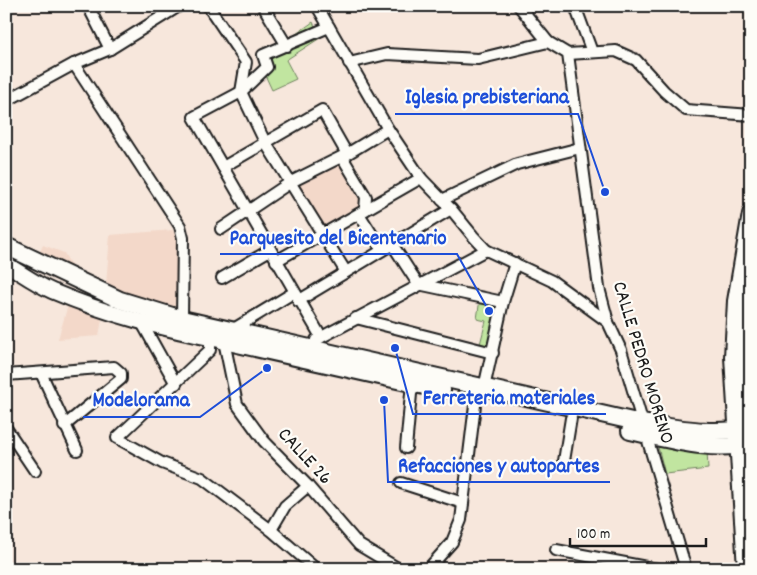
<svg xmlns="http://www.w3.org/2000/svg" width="757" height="575" font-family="Dekko,sans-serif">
	<rect width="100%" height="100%" fill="#f7e7dc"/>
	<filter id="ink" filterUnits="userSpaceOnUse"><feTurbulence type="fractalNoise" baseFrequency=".02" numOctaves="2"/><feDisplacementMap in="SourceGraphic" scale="10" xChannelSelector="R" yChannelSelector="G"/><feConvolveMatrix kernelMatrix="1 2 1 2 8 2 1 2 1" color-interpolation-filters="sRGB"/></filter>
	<g filter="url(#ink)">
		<!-- built -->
		<g fill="#f3d8c9">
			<polygon points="341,157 363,196 362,211 323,230 294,184"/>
			<polygon points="173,230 178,241 175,310 106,285 110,235"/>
			<polygon points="43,245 64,253 77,276 37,258"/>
			<polygon points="68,305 102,319 99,336 58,339"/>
		</g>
		<!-- green -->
		<g fill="#c1e5a0" stroke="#6e805e">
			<polygon points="313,22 320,38 286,60 296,79 272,90 265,75 266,55"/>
			<polygon points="480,299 501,303 492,351 479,348 486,321 477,319"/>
			<polygon points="657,443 707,450 708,469 665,474"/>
		</g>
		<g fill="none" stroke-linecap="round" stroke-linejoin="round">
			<!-- minor casing -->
			<g stroke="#1c1c1c" stroke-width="14">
				<g id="minor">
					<polyline points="88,6 110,49"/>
					<polyline points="208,6 246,62 241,92"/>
					<polyline points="263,6 287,46"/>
					<polyline points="317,6 388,129 421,178 451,209 473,236 486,250 552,281 608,322"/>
					<polyline points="519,6 548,42 568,54 599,288 608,322 621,350 686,569"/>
					<polyline points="575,6 592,52"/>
					<polyline points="568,54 616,51 636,60 664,91 686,110 751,115"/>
					<polyline points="349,63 387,54 478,59 548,42"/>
					<polyline points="74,64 180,226 183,238 182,319"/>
					<polyline points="241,92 265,142 346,272"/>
					<polyline points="6,101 74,64 110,49 179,6"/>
					<polyline points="223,167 322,110 347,154 344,160 366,197 365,210"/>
					<polyline points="442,200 517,164 580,148"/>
					<polyline points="359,214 382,250"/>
					<polyline points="221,229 291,182 347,154 388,129"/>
					<polyline points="392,244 418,284 503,302"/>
					<polyline points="276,261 421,178"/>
					<polyline points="222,278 270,250"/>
					<polyline points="298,301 451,209"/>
					<polyline points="356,318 493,353"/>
					<polyline points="142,323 176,384"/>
					<polyline points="232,330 293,293"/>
					<polyline points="321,337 194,117 241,92 267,67 263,55 329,27"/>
					<polyline points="210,338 210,350 117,438 162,463 202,478 271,530 316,569"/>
					<polyline points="316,340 486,250"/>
					<polyline points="224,341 237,404 264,441 308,486 359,545 399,569"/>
					<polyline points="41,373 77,450"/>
					<polyline points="6,375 114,367 121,373 121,379 64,426"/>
					<polyline points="484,388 503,302 515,263"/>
					<polyline points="6,428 35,471"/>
					<polyline points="406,448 412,383"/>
					<polyline points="564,461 571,418"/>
					<polyline points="401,483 463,503"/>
					<polyline points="271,530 285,506 308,486"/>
					<polyline points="556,550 657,569"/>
					<polyline points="429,568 452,542 461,520 476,397"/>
				</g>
			</g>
			<!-- secondary casing -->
			<g stroke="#1c1c1c" stroke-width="18">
				<path id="secondary" d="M6,264c15,9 30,20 46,27 56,24 113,38 172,50"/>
			</g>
			<!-- primary casing -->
			<g stroke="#1c1c1c" stroke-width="20">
				<g id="primary">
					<path d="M6,246l114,54 62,19 459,104c36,5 73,13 110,4"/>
					<polyline points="751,286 743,365 751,419"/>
					<polyline points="224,341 442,390"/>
					<path d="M630,431c38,8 82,22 121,12"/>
					<polyline points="746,569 733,357 736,301 751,214"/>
				</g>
			</g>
			<!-- minor -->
			<use href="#minor" stroke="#fdfcf7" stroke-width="10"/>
			<!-- secondary -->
			<use href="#secondary" stroke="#fdfcf7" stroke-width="14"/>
			<!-- primary -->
			<use href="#primary" stroke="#fdfcf7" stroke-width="16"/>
		</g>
	</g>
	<g text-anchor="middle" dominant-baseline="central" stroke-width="4.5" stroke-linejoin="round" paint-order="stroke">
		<!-- street labels -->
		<g font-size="20" fill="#1c1c1c" stroke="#fdfcf7">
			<text transform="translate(642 363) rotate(73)">CALLE PEDRO MORENO</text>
			<text transform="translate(304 457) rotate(47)">CALLE 26</text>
		</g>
	</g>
	<!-- callouts -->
	<path fill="none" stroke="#1d4ed8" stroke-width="2" d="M605 192L578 114H395M489 311L457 254H220M395 348L413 414H606M267 368L200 417H83M384 400L388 482H610"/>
	<g fill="#1d4ed8" stroke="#fdfcf7" stroke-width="2">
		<circle cx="605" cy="192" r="5"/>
		<circle cx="489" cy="311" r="5"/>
		<circle cx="395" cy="348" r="5"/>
		<circle cx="267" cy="368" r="5"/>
		<circle cx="384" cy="400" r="5"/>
	</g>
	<g font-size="21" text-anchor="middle" font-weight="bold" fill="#1d4ed8" stroke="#fdfcf7" stroke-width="4.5" stroke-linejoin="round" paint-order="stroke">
		<text x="487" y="103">Iglesia prebisteriana</text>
		<text x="338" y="244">Parquesito del Bicentenario</text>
		<text x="509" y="404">Ferreteria materiales</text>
		<text x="141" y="406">Modelorama</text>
		<text x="499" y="472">Refacciones y autopartes</text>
	</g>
	<!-- margin -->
	<rect width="757" height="575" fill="none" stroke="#fdfcf7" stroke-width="25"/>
	<rect x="12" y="12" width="732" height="550" fill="none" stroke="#1c1c1c" stroke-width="2" filter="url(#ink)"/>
	<!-- scale -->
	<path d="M570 538v8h136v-8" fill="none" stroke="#1c1c1c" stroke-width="2.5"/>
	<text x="577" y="538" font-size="15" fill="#1c1c1c" stroke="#fdfcf7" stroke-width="4" paint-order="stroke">100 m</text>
</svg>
